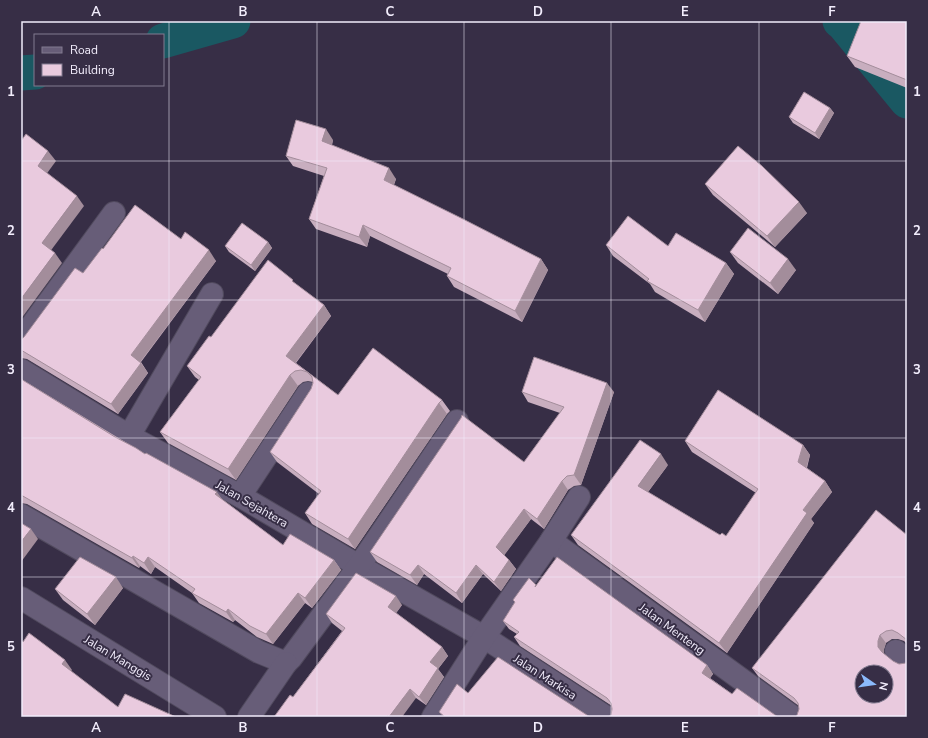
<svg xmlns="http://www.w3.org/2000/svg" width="928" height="738" font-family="'Nunito Sans',sans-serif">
	<rect width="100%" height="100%" fill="#372e46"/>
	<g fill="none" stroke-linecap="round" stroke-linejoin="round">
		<!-- canal -->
		<g stroke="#1a5862" stroke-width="35">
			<polyline points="840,21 842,22 907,101"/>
			<polyline points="163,41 233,21"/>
			<polyline points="21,73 35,72"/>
		</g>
		<!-- minor casing -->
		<g stroke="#514a5e" stroke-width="24">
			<g id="minor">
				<polyline points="21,340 114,213"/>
				<polyline points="21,370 129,436 240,496 359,566 484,637 606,717"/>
				<polyline points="129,436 212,294"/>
				<polyline points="240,496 308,393"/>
				<polyline points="21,515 259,652 286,663 291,658 359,566 457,421"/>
				<polyline points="551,541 793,717"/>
				<polyline points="21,598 215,717"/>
				<polyline points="896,651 907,660"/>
				<polyline points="249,717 286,663"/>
				<polyline points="433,717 484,637 551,541 579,497"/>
			</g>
		</g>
		<!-- minor -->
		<use href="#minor" stroke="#675d78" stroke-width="22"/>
	</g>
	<!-- wall -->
	<g fill="#c8aebf">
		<polygon points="907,21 907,88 855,67 847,56"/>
		<polygon points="830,108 834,113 819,139 793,123 789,117"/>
		<polygon points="333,140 332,145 396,179 394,185 541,259 548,270 522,322 454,287 447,276 448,274 370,236 367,247 316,229 309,219 324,176 293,166 286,156"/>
		<polygon points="705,184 807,213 775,247 713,195"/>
		<polygon points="181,239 216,261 141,362 148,373 118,414 27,359 21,358 21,340 24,337 83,273 103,249"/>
		<polygon points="268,242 272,248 255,271 229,252 225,246"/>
		<polygon points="606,245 668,246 726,263 734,274 705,322 655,292 650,284 613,256"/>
		<polygon points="730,252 796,270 778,294 738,263"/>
		<polygon points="297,285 324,305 331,316 296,363 338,395 442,400 450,411 447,414 355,549 312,524 305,513 319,494 277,462 270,452 311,389 313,382 308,381 303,382 298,386 236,480 168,443 160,432 199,380 195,377 187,366 211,337"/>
		<polygon points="21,379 145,454 223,500 283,545 334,560 341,570 312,608 305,603 273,644 257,637 235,620 233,622 199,603 192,593 155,567 151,574 140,566 139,568 27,504 21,503"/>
		<polygon points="522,392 614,392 581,485 574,486 568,490 544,529 531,519 504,555 509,560 516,569 501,591 483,574 462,603 424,574 417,585 377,562 370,552 524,462 560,413 528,402"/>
		<polygon points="685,441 803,445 810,455 807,468 825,481 832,492 811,519 814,523 727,653 578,545 571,535 668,465 648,492 720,535 726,536 756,493 692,452"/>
		<polygon points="907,535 907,644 904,641 898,639 892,639 886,643 884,649 884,654 797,715 799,709 799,706 758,676 752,668"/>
		<polygon points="536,585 707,665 713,674 710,678 732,694 778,717 611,715 612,709 612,706 520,646 514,637 517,634 509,629 503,621 515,602 513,600"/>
		<polygon points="123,588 95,625 63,600 55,589"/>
		<polygon points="402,605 396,613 442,647 448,656 438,669 444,677 426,705 416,698 293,697 342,631 332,623 326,614"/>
	</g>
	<!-- shaded-wall -->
	<g fill="#a38d9b">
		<polygon points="830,108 834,113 819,139 815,133"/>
		<polygon points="326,129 333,140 330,152 322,141"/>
		<polygon points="48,151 56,161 45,176 38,166"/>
		<polygon points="389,168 396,179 391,191 384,180"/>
		<polygon points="77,196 84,206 49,253 42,243"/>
		<polygon points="799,202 807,213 775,247 767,236"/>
		<polygon points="363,225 370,236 367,247 359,237"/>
		<polygon points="268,242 272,248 255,271 251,265"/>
		<polygon points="209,250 216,261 138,365 131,355"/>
		<polygon points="55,253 62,263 21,319 21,299"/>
		<polygon points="541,259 548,270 522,322 515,311"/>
		<polygon points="788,259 796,270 778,294 770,283"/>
		<polygon points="726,263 734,274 705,322 698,310"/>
		<polygon points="324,305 331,316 293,366 286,356"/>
		<polygon points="141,363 148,373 118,414 111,404"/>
		<polygon points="290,375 298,386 236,480 228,469"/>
		<polygon points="607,383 614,392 581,485 574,475"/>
		<polygon points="439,403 447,414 355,549 348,539"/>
		<polygon points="803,445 810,455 805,472 798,462"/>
		<polygon points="661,454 668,465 645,496 638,486"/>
		<polygon points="562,481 568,490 544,529 537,519"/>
		<polygon points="825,481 832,492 811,519 814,523 727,653 719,643 803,510"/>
		<polygon points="217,492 224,502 215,494"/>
		<polygon points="524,509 531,519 503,557 496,547"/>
		<polygon points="31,529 38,539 21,562 21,542"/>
		<polygon points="133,556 140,566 139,568 132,558"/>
		<polygon points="148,557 155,567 151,574 144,563"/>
		<polygon points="334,560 341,570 312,608 305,598"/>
		<polygon points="509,560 516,569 501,591 494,582"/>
		<polygon points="418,565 424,574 417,585 410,575"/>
		<polygon points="476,565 483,574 462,603 456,593"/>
		<polygon points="116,577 123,588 95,625 87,614"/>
		<polygon points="298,593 305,603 273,644 266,634"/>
		<polygon points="396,596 402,605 394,616 388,607"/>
		<polygon points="228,609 235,620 233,622 226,612"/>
		<polygon points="880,635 886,643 884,649 884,656 878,647 878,641"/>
		<polygon points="442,647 448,656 438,669 444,677 426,705 419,697 430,662"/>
		<polygon points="65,660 72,670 69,674 62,664"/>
		<polygon points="707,665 713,674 708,681 702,673"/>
		<polygon points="410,689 416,698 402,717 389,717"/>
	</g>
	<!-- building -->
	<g fill="#e9cade" stroke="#a38d9b" fill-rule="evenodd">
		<polygon points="861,21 907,21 907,80 847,56"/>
		<polygon points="804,92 830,108 815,133 789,117"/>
		<polygon points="296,120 326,129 322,141 389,168 384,180 461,218 541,259 515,311 447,276 451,268 363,225 359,237 309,219 327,168 286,156"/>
		<polygon points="26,134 48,151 38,166 77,196 42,243 55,253 21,299 21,141"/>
		<polygon points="738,146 762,166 799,202 767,236 705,184"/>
		<polygon points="135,205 181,239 185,232 209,250 131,355 141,363 111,404 21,350 21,340 24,337 75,268 83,273 102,248 103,249"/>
		<polygon points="628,216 668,246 676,233 726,263 698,310 647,281 649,279 606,245"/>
		<polygon points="242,223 268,242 251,265 225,246"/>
		<polygon points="748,228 788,259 770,283 730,252"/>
		<polygon points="268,260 293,280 292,281 324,305 286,356 338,395 373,348 442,400 439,403 348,539 305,513 321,491 270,452 311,389 313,383 312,377 307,372 301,370 295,371 290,375 228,469 160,432 201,377 187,366 209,336 211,337"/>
		<polygon points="534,357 607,383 574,475 567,476 562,481 537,519 524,509 496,547 509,560 494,582 476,565 456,593 418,565 410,575 370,552 461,418 462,415 524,462 564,407 522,392"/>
		<polygon points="21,379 115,437 136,448 145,454 146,453 217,492 215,494 283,545 290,534 334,560 305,598 298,593 266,634 250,626 228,609 226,612 192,593 195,589 148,557 144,563 133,556 132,558 21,495"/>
		<polygon points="718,390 803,445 798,462 825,481 803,510 807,513 719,643 571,535 640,440 661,454 638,486 720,535 722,533 726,536 758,489 685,441"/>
		<path d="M876,510l31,25v105l-9,-7 -6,-3 -6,1 -6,4 -2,6v6l4,5 11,9 6,3 7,-1 1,-1v55h-112l2,-2 2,-6 -1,-6 -4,-5 -42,-30zM862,672h24v24h-24z"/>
		<polygon points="21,523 31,529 21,542"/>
		<polygon points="80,557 116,577 87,614 55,589"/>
		<polygon points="557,557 707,665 702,673 732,694 737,688 778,717 608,717 611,715 612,709 611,703 607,698 514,637 519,632 503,621 515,602 513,600 529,578 536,585 535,587"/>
		<polygon points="356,573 396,596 388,607 442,647 430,662 438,668 419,697 410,689 389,717 387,716 387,717 274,717 290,695 293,697 345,628 326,614"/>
		<polygon points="29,633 65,660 62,664 118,707 125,694 176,717 21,717 21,640 23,642"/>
		<polygon points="498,657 590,717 445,717 439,712 457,684 468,693"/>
	</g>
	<!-- grid -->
	<path fill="none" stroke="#f2edfc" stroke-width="1" stroke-opacity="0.55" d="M169,21v696M317,21v696M464,21v696M611,21v696M759,21v696M21,161h886M21,300h886M21,438h886M21,577h886"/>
	<g text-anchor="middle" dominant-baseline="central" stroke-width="4" stroke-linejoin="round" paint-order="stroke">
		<!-- street labels -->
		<g font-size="12" fill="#f2edfc" stroke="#372e46">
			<text transform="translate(252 504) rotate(30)">Jalan Sejahtera</text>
			<text transform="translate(672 629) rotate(36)">Jalan Menteng</text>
			<text transform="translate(118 658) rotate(31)">Jalan Manggis</text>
			<text transform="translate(545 677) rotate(33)">Jalan Markisa</text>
		</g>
	</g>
	<!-- border -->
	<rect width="928" height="738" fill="none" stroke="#372e46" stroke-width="44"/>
	<!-- legend -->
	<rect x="34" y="34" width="130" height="52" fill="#372e46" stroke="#827a8f"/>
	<rect x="42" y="47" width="20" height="6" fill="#675d78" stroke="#827a8f"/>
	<text x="70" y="54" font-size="12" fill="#f2edfc">Road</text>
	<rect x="42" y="64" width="20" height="12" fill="#e9cade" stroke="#827a8f"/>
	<text x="70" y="74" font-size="12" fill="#f2edfc">Building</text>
	<!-- north arrow -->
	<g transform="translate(874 684) rotate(103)"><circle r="19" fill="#372e46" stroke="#827a8f"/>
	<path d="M0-3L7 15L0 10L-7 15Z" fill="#8bbafc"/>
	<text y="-6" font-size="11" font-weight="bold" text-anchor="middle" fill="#f2edfc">N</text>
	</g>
	<rect x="22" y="22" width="884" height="694" fill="none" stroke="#f2edfc" stroke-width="1.5"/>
	<g font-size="13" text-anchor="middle" font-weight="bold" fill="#f2edfc">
		<text x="96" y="16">A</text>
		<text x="243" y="16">B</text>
		<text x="390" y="16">C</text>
		<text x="538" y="16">D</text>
		<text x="685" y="16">E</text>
		<text x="832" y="16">F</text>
		<text x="11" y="96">1</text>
		<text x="917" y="96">1</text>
		<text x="11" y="235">2</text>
		<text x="917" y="235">2</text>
		<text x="11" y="374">3</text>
		<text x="917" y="374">3</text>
		<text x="11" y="512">4</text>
		<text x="917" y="512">4</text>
		<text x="11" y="651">5</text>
		<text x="917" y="651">5</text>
		<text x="96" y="732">A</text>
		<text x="243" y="732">B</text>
		<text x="390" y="732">C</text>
		<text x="538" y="732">D</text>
		<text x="685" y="732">E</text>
		<text x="832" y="732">F</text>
	</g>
</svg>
